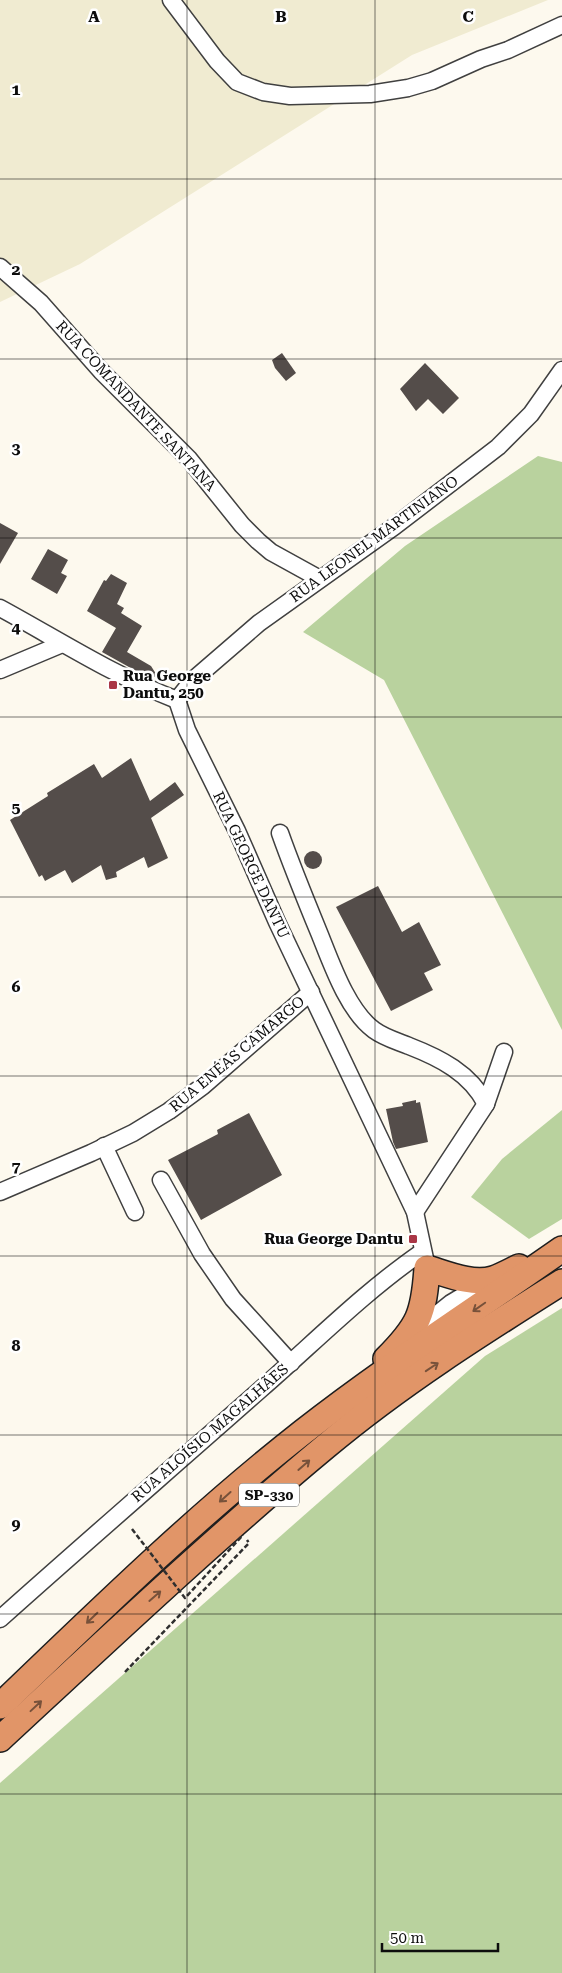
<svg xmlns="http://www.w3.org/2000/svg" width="562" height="1973" font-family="'Roboto Serif',serif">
	<rect width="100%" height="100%" fill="#fdf9ee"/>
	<!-- farmland -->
	<polygon fill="#f0ebd1" points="0,0 548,0 412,55 80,264 0,302"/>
	<!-- forest -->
	<g fill="#b9d29e">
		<polygon points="538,456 562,462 562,1030 384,680 303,632 405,546"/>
		<polygon points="562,1110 562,1219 529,1239 471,1197 502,1159"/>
		<polygon points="562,1308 562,1973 0,1973 0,1783 485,1356"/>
	</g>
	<!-- building -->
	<g fill="#544d4a">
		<polygon points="282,353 296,373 286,381 275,368 272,360"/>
		<polygon points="425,363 459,398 443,414 428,399 416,411 400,389"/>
		<polygon points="0,523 18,533 0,564"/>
		<polygon points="48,549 68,560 61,573 67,576 57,594 31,579"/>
		<polygon points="111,574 127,583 117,604 124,608 121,613 142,626 127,652 151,666 158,677 145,676 102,652 116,628 87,611 104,580 106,581"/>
		<polygon points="131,758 150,801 175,782 184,795 151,818 168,858 148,868 144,857 116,872 117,877 106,880 101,865 72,883 65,870 45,881 42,875 39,877 10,820 48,796 47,793 94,764 102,778"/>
		<circle cx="313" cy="860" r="9"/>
		<polygon points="378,886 402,932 419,922 441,965 424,973 433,990 391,1011 336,907"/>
		<polygon points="416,1100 416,1103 420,1102 428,1142 396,1149 393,1142 386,1109 403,1106 402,1103"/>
		<polygon points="249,1113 282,1175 201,1220 168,1160 218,1134 217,1130"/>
	</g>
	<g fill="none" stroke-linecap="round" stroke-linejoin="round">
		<!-- minor casing -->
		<g stroke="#404040" stroke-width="19">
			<g id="minor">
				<polyline points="171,0 217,61 237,82 263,92 290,96 370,94 408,88 432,81 481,59 508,50 562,25"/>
				<polyline points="0,267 41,303 101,371 189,459 242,525 258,541 271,552 320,579"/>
				<path d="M0,608c59,32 114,68 177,92"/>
				<polyline points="0,670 62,644"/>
				<polyline points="177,700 187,730 237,831 277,922 415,1212 427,1268"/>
				<polyline points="177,700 193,680 259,623 395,526 498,447 531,414 562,370"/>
				<path d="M280,833c12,34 26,68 40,102 12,30 28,76 54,95 11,8 23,11 35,16 31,12 61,27 77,58"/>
				<polyline points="104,1146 135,1212"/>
				<polyline points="161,1180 202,1254 233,1299 291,1363"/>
				<polyline points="0,1192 91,1153 133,1133 169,1111 203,1086 311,992"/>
				<polyline points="415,1212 486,1104 504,1052"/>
				<polyline points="416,1331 451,1303 486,1282"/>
				<path d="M0,1619c86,-77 174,-153 261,-230 54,-47 103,-97 161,-137"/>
			</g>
		</g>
		<!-- highway casing -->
		<g stroke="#1e1e1e" stroke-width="28">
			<g id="highway">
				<path d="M386,1359c33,-33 38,-45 41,-91 20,6 45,17 66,11 9,-3 18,-8 26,-12"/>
				<path d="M0,1706c98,-94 196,-190 303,-274 83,-65 172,-122 259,-183"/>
				<path d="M0,1739c107,-99 214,-200 326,-293 74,-62 155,-113 236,-164"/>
			</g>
		</g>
		<!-- path -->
		<polyline stroke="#2f2f2f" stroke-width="2.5" stroke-dasharray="5 2.5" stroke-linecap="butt" points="125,1672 249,1543 247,1540"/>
		<!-- minor -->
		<use href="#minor" stroke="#fff" stroke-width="16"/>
		<!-- highway -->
		<use href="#highway" stroke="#e19568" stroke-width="25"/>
		<!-- path-bridge -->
		<polyline stroke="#2f2f2f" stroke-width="2.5" stroke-dasharray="5 2.5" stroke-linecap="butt" points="132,1529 185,1598 243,1535"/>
	</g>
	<!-- one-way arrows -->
	<defs><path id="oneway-shaft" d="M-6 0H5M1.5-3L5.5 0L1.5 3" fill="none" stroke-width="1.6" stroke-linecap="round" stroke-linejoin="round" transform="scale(1.25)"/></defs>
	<g stroke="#77513a">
		<use href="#oneway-shaft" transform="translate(479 1307) rotate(145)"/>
		<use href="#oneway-shaft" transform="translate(432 1367) rotate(-34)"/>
		<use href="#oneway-shaft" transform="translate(304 1465) rotate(-41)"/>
		<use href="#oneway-shaft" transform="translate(225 1497) rotate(138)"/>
		<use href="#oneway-shaft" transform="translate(155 1596) rotate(-41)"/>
		<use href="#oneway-shaft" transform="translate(92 1618) rotate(136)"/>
		<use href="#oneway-shaft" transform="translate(36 1706) rotate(-43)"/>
	</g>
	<!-- grid -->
	<path fill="none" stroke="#0d0d0d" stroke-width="1" stroke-opacity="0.55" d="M187,0v1973M375,0v1973M0,179h562M0,359h562M0,538h562M0,717h562M0,897h562M0,1076h562M0,1256h562M0,1435h562M0,1614h562M0,1794h562"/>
	<!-- markers -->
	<g fill="#aa3746" stroke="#fff" stroke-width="2">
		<rect x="108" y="680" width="10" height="10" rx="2.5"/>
		<rect x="408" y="1234" width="10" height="10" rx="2.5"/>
	</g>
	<g text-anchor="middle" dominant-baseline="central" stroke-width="5" stroke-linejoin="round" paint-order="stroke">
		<!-- shield labels -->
		<rect fill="#fff" stroke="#565656" stroke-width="1" x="239" y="1483.5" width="60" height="23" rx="4"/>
		<g font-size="14" font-weight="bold" fill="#0d0d0d">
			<text x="269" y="1495">SP-330</text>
		</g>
		<!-- street labels -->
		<g font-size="15" fill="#0d0d0d" stroke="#fff">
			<text transform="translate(136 406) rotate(47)">RUA COMANDANTE SANTANA</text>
			<text transform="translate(374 539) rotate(-36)">RUA LEONEL MARTINIANO</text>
			<text transform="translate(251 865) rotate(65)">RUA GEORGE DANTU</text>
			<text transform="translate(237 1054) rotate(-40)">RUA ENÉAS CAMARGO</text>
			<text transform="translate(210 1433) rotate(-41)">RUA ALOÍSIO MAGALHÃES</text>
		</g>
		<!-- poi labels -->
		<g font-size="15" font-weight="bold" fill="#0d0d0d" stroke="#fff" text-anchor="start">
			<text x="123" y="676">Rua George<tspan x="123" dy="17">Dantu, 250</tspan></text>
			<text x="403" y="1239" text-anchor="end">Rua George Dantu</text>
		</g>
	</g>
	<g font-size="16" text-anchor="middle" font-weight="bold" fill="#0d0d0d" stroke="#fff" stroke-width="5" stroke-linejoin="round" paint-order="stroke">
		<text x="94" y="22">A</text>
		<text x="281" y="22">B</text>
		<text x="468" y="22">C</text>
		<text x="16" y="95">1</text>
		<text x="16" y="275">2</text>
		<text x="16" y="454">3</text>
		<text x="16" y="633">4</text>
		<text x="16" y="813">5</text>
		<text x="16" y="992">6</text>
		<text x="16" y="1172">7</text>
		<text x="16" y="1351">8</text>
		<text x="16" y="1530">9</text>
	</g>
	<!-- scale -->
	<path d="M382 1943v8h116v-8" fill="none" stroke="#0d0d0d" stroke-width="2.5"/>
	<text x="390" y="1943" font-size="15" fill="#0d0d0d" stroke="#ffffff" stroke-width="4" paint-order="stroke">50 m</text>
</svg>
